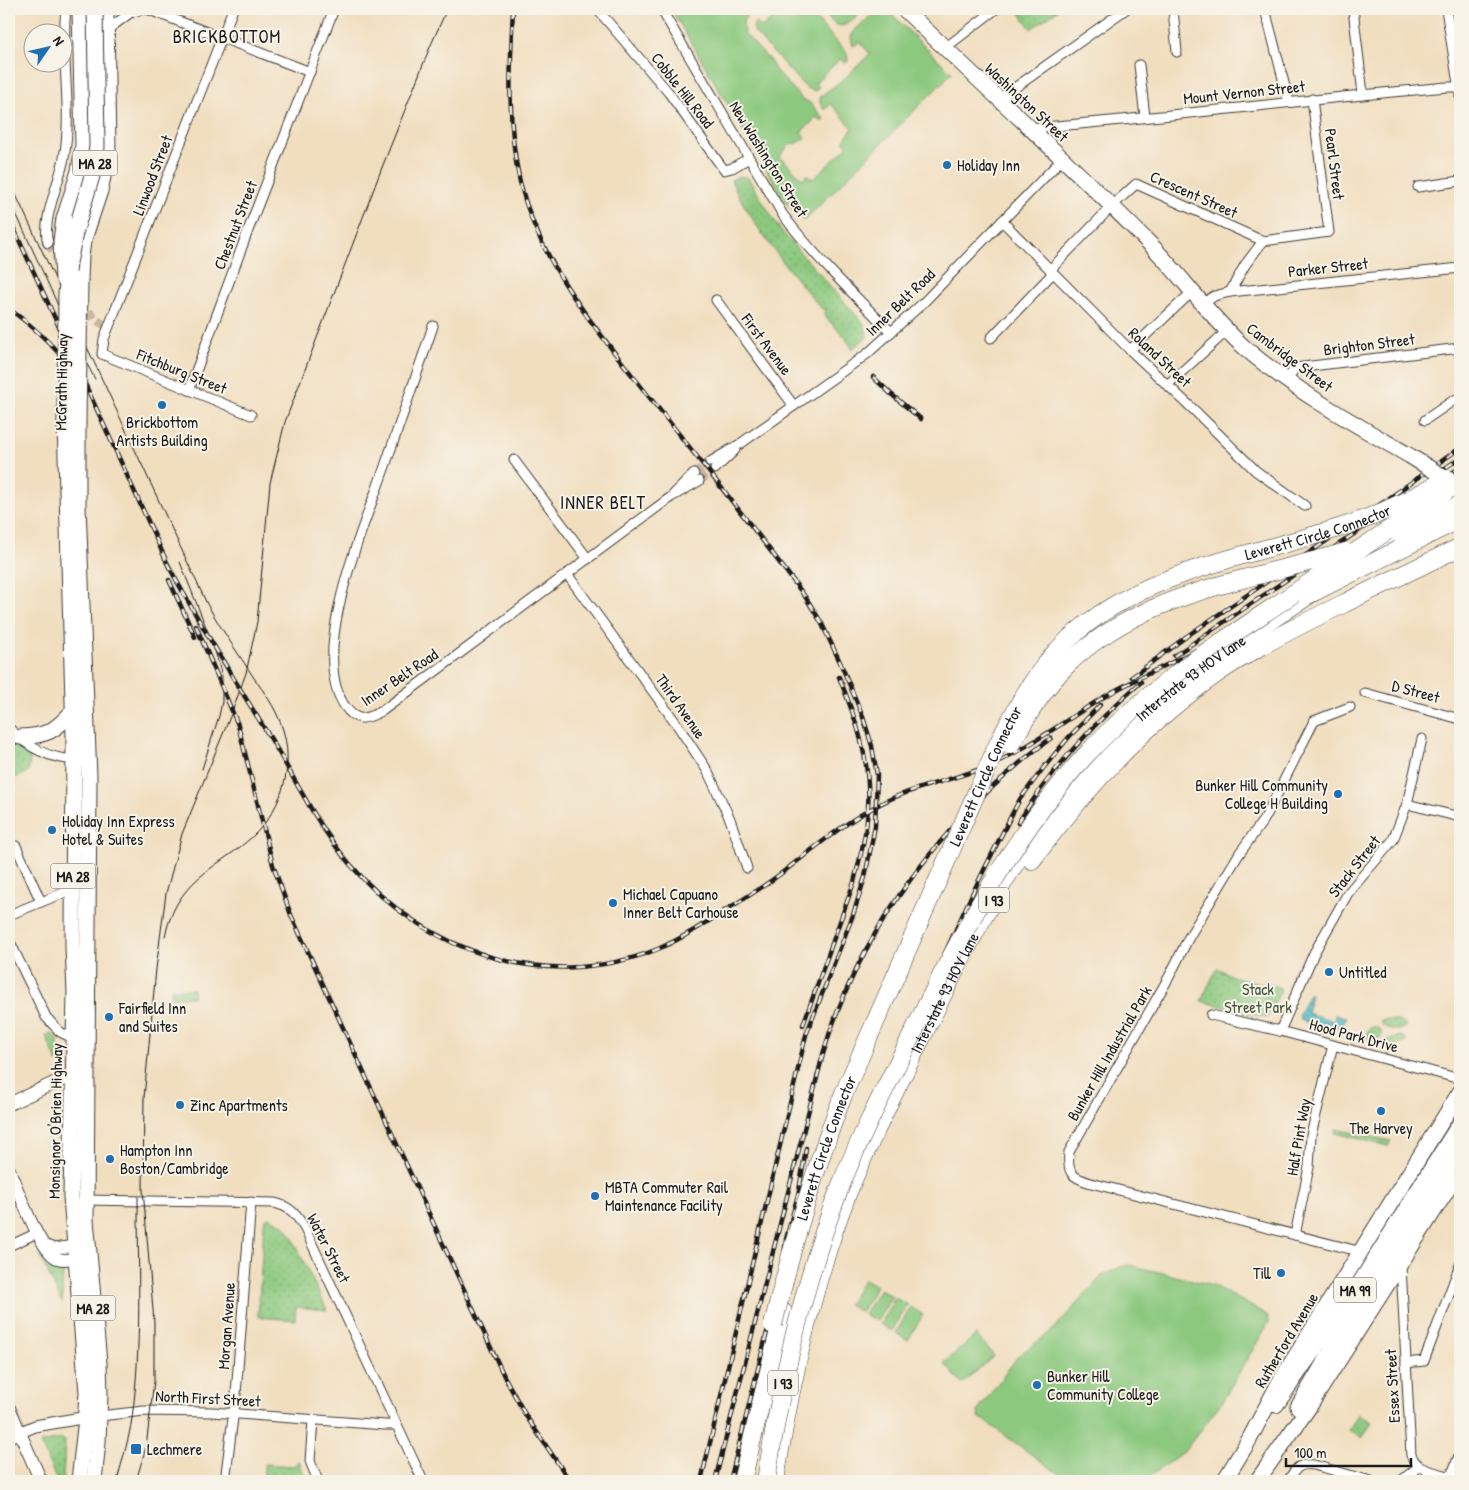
<svg xmlns="http://www.w3.org/2000/svg" width="1469" height="1490" font-family="'Patrick Hand',sans-serif">
	<defs>
		<pattern id="park-dots" width="8" height="8" patternUnits="userSpaceOnUse" patternTransform="scale(1.25)"><rect width="8" height="8" fill="#8cc97f"/><path d="M2 2h.1M6 6h.1" fill="none" stroke="#78ac6d" stroke-width="1.8" stroke-linecap="round"/></pattern>
		<pattern id="water-rules" width="6" height="5" patternUnits="userSpaceOnUse" patternTransform="scale(1.25)"><rect width="6" height="5" fill="#51bfc9"/><path d="M0 2.5h6" fill="none" stroke="#429aa2"/></pattern>
	</defs>
	<rect width="100%" height="100%" fill="#f7f3e8"/>
	<filter id="ink" filterUnits="userSpaceOnUse"><feTurbulence type="fractalNoise" baseFrequency=".02" numOctaves="2"/><feDisplacementMap in="SourceGraphic" scale="10" xChannelSelector="R" yChannelSelector="G"/><feConvolveMatrix kernelMatrix="1 2 1 2 8 2 1 2 1" color-interpolation-filters="sRGB"/></filter>
	<filter id="wash" filterUnits="userSpaceOnUse"><feTurbulence type="fractalNoise" baseFrequency=".0096" numOctaves="4" result="noise"/><feDisplacementMap in="SourceGraphic" scale="20" xChannelSelector="R" yChannelSelector="G"/><feGaussianBlur stdDeviation="1.12" result="paint"/><feColorMatrix in="noise" values="0 0 0 0 0 0 0 0 0 0 0 0 0 0 0 0 0 1.4 0 .05"/><feComposite in="paint" operator="in"/></filter>
	<g filter="url(#wash)">
		<rect width="100%" height="100%" fill="#f1debf"/>
		<!-- grass -->
		<g fill="#8cc97f" stroke="#54724e">
			<path d="M671,9h83l-8,7 -3,6 1,11 27,29 4,8 26,28 9,5 14,16 -3,2 -4,-4 -16,15 4,5c-4,5 -8,7 -15,7l-10,12 22,23 5,-4 6,4 35,-33 -5,-5 10,-13 -22,-24 -7,6 -4,-9 1,-5 24,-18 25,-24 -10,-12 -7,4 -2,-9 3,-6 24,-22h8l66,64 -148,148 -8,-7 -10,-12z"/>
			<polygon points="782,9 807,9 847,53 848,61 845,63 840,59 815,83 819,87 815,91 806,88 755,33 753,26 756,22 762,28"/>
			<path d="M823,9h42c-18,17 -27,27 -42,0z"/>
			<polygon points="50,1033 58,1039 59,1062 57,1062 46,1036"/>
			<polygon points="39,1254 51,1263 60,1265 63,1269 62,1303"/>
			<polygon points="1129,1265 1213,1285 1267,1315 1269,1322 1223,1400 1202,1429 1184,1451 1144,1481 1069,1481 979,1417 978,1411 1018,1356 1053,1330 1102,1276 1120,1267"/>
			<polygon points="864,1279 876,1286 861,1312 848,1305"/>
			<polygon points="880,1289 892,1296 877,1321 864,1314"/>
			<polygon points="895,1298 908,1305 892,1331 880,1324"/>
			<polygon points="911,1307 923,1315 908,1340 896,1333"/>
			<polygon points="976,1335 994,1356 962,1384 944,1363"/>
		</g>
		<!-- park -->
		<g fill="url(#park-dots)" stroke="#54724e">
			<polygon points="1017,9 1059,9 1031,29"/>
			<path d="M739,176l9,2 33,53 84,94 2,12 -15,12 -7,-12 -18,-18 -2,-5 1,-5h-4c-34,-39 -69,-82 -91,-129z"/>
			<polygon points="9,740 31,755 28,772 9,780"/>
			<polygon points="1217,968 1234,977 1279,987 1281,990 1267,1018 1201,1001"/>
			<rect x="171" y="989" width="22" height="8"/>
			<path d="M1384,1020c7,0 17,0 22,6 -8,7 -18,4 -25,-2v-3z"/>
			<circle cx="1374" cy="1034" r="7"/>
			<polygon points="1401,1036 1406,1039 1405,1043 1393,1046 1385,1044 1386,1040"/>
			<polygon points="1336,1129 1391,1141 1388,1146 1335,1133"/>
			<polygon points="269,1217 284,1225 291,1235 327,1310 296,1307 295,1320 258,1317 264,1224 265,1219"/>
			<polygon points="1358,1414 1372,1422 1362,1438 1349,1430"/>
			<polygon points="62,1439 65,1441 63,1481 57,1481 40,1443"/>
			<polygon points="299,1460 306,1481 255,1481 264,1477 264,1464 294,1466"/>
		</g>
		<!-- water -->
		<polygon fill="url(#water-rules)" stroke="#366e72" points="1309,994 1311,994 1307,1013 1334,1021 1335,1015 1346,1017 1342,1024 1339,1026 1339,1030 1300,1020 1299,1014"/>
	</g>
	<g filter="url(#ink)">
		<g fill="none" stroke-linecap="round" stroke-linejoin="round">
			<!-- minor-tunnel -->
			<g stroke="#c6b79e" stroke-width="9" stroke-dasharray="9 4.5" stroke-linecap="butt">
				<polyline points="48,243 60,262"/>
				<polyline points="81,300 94,319 109,327"/>
				<polyline points="694,474 710,462"/>
				<polyline points="699,481 715,469"/>
			</g>
			<!-- minor casing -->
			<g stroke="#3c3934" stroke-width="11">
				<g id="minor">
					<polyline points="147,9 310,72"/>
					<polyline points="233,9 104,339 102,354 251,415"/>
					<polyline points="597,9 669,93 724,170 732,168 749,158"/>
					<path d="M661,9l122,206c32,42 71,80 108,117"/>
					<polyline points="1173,9 1177,52"/>
					<polyline points="1265,9 1289,102"/>
					<polyline points="1353,9 1363,94"/>
					<polyline points="1446,9 1460,96"/>
					<polyline points="107,30 130,13 144,9"/>
					<polyline points="945,48 996,9"/>
					<polyline points="1139,65 1145,117"/>
					<polyline points="999,99 1126,9"/>
					<path d="M1031,128c139,-11 277,-29 416,-41h13"/>
					<polyline points="1418,187 1460,181"/>
					<polyline points="1002,221 1130,350 1193,409 1256,471 1305,506"/>
					<path d="M48,243c-7,-22 12,-62 16,-85 9,-49 -4,-100 2,-149"/>
					<polyline points="1050,270 1112,206 1136,184 1263,241 1329,232 1312,99"/>
					<polyline points="1230,292 1245,265 1263,241"/>
					<polyline points="716,300 794,406"/>
					<polyline points="1203,304 1214,296 1230,292 1460,268"/>
					<path d="M433,326c-16,48 -33,96 -49,143 -20,57 -75,182 -40,236 12,18 21,15 38,6l289,-214 28,-16"/>
					<polyline points="991,338 1053,273"/>
					<polyline points="1130,350 1192,292"/>
					<polyline points="1287,380 1295,368 1460,348"/>
					<polyline points="1167,385 1227,331"/>
					<polyline points="189,390 249,228 334,9"/>
					<polyline points="1425,420 1454,400 1460,399"/>
					<polyline points="514,460 588,559"/>
					<polyline points="710,462 740,444 867,354 924,302 1062,159"/>
					<polyline points="715,469 735,450"/>
					<polyline points="673,495 694,474"/>
					<polyline points="567,574 676,723 707,770 730,819 747,868"/>
					<polyline points="1365,693 1460,719"/>
					<path d="M1350,707l-36,14 -49,97 -26,36 -50,83 -20,40 -100,175c-2,21 2,25 22,31l271,69"/>
					<path d="M9,728c19,20 40,31 68,32"/>
					<polyline points="1407,804 1460,817"/>
					<polyline points="16,846 41,902"/>
					<polyline points="9,915 73,889"/>
					<polyline points="9,940 46,1017 60,1032 75,1039"/>
					<polyline points="1211,1015 1280,1031 1460,1079"/>
					<polyline points="1280,1031 1314,953 1348,893 1393,840 1407,804 1422,739"/>
					<path d="M83,1200l191,3c16,3 23,12 31,26l118,252"/>
					<polyline points="1295,1235 1309,1167 1311,1135 1333,1045"/>
					<polyline points="9,1246 37,1233"/>
					<path d="M1401,1266l10,189c6,16 27,18 42,22"/>
					<polyline points="1406,1363 1424,1361 1460,1265"/>
					<polyline points="100,1416 144,1411 212,1412 385,1425 397,1425"/>
					<polyline points="313,1420 310,1461 318,1481"/>
					<polyline points="225,1481 236,1394 251,1202"/>
					<path d="M1288,1481c8,-13 10,-18 26,-16l57,16"/>
					<polyline points="1401,1481 1418,1467"/>
				</g>
			</g>
			<!-- tertiary casing -->
			<g stroke="#3c3934" stroke-width="13">
				<g id="tertiary">
					<path d="M9,1169c9,20 30,80 47,89 6,3 13,1 20,0"/>
					<polyline points="44,1245 54,1249 74,1246"/>
					<polyline points="9,1437 35,1426 93,1416"/>
				</g>
			</g>
			<!-- secondary casing -->
			<g stroke="#3c3934" stroke-width="14">
				<g id="secondary">
					<polyline points="9,1104 54,1083 81,1073"/>
					<polyline points="9,1408 41,1481"/>
					<polyline points="1451,1481 1460,1457"/>
				</g>
			</g>
			<!-- primary casing -->
			<g stroke="#3c3934" stroke-width="17">
				<g id="primary">
					<path d="M904,9c81,78 165,153 244,233 34,34 61,74 97,106 50,43 108,75 165,108"/>
					<polyline points="64,219 79,171 83,145 80,9"/>
					<polyline points="1276,1405 1356,1289 1460,1123"/>
					<polyline points="1298,1407 1364,1295 1460,1143"/>
					<polyline points="1224,1481 1249,1440 1280,1381 1460,1092"/>
					<polyline points="1257,1481 1309,1407 1460,1170"/>
				</g>
			</g>
			<!-- trunk casing -->
			<g stroke="#3c3934" stroke-width="17">
				<g id="trunk">
					<polyline points="80,279 81,256 83,242 100,191 108,153 106,9"/>
					<polyline points="65,421 74,737 73,947 75,992 71,1197 87,1392 85,1427 79,1481"/>
					<polyline points="78,425 78,507 89,777 86,1220 99,1363 100,1395 98,1441 94,1481"/>
					<path d="M20,737c27,-1 35,-6 53,-26"/>
				</g>
			</g>
			<!-- motorway casing -->
			<g stroke="#3c3934" stroke-width="19">
				<g id="motorway">
					<polyline points="1352,566 1412,527"/>
					<path d="M1032,860c54,-73 116,-141 193,-192 37,-24 76,-44 116,-63 40,-20 80,-39 119,-58"/>
					<polyline points="742,1481 783,1312"/>
					<path id="s1" d="M775,1481c15,-98 37,-196 73,-289 24,-58 54,-115 82,-171 48,-100 103,-203 183,-281 62,-59 134,-104 205,-151"/>
				</g>
			</g>
			<!-- minor -->
			<use href="#minor" stroke="#fff" stroke-width="9"/>
			<!-- tertiary -->
			<use href="#tertiary" stroke="#fff" stroke-width="11"/>
			<!-- secondary -->
			<use href="#secondary" stroke="#fff" stroke-width="12"/>
			<!-- primary -->
			<use href="#primary" stroke="#fff" stroke-width="15"/>
			<!-- trunk -->
			<use href="#trunk" stroke="#fff" stroke-width="15"/>
			<!-- motorway -->
			<use href="#motorway" stroke="#fff" stroke-width="18"/>
			<!-- tram -->
			<g stroke="#1c1c1c" stroke-width="1">
				<path d="M9,180l198,424c14,25 31,49 47,74 10,14 21,29 27,46 16,43 0,91 -36,119 -19,16 -43,28 -59,48 -11,13 -17,28 -21,45"/>
				<polyline points="9,198 72,336 95,379"/>
				<polyline points="180,562 214,647 222,676 222,702 219,716 202,769"/>
				<path d="M117,1481c5,-21 12,-41 15,-63 10,-72 6,-148 6,-221"/>
				<polyline points="136,1481 146,1447 154,1381 154,1322 143,1189 144,1098 156,969 166,893 182,834 232,712 246,673 257,622 270,483 285,422 381,170 430,47 447,9"/>
			</g>
			<!-- rail casing -->
			<g stroke="#1c1c1c" stroke-width="4.5">
				<g id="rail">
					<path d="M513,9c-3,58 -6,116 7,173 20,84 79,150 130,216 53,66 106,132 156,200l15,24 19,40 23,55 9,29 5,29 -2,51 -10,51 -12,38 -47,120 -105,446"/>
					<polyline points="9,218 170,569"/>
					<path d="M9,309c27,19 49,40 68,68"/>
					<polyline points="873,377 891,394 921,419"/>
					<polyline points="1433,476 1460,458"/>
					<path d="M167,563c32,60 68,118 104,176 25,42 46,86 78,124 76,90 197,131 309,86 25,-11 48,-26 71,-41 18,-11 37,-23 54,-36 33,-25 64,-52 101,-70 36,-18 78,-23 115,-41 42,-20 78,-50 119,-72 50,-26 103,-48 152,-78 65,-41 127,-85 190,-127"/>
					<polyline points="169,580 195,637"/>
					<polyline points="196,626 238,725 273,865 291,915 504,1376 526,1416 570,1481"/>
					<polyline points="1174,656 1388,511 1460,468"/>
					<polyline points="1132,677 1187,636 1382,503 1460,448"/>
					<path d="M1018,823c33,-54 75,-99 123,-141"/>
					<path d="M803,1025l51,-143c6,-24 13,-50 14,-75 3,-46 -12,-88 -29,-130"/>
					<path d="M715,1481l108,-427c38,-128 123,-237 228,-316"/>
					<polyline points="730,1481 782,1272 786,1239 799,1191 806,1148"/>
					<polyline points="765,1481 777,1408 801,1304 841,1180 973,892 1010,818 1020,799 1045,766 1069,737 1100,705"/>
				</g>
			</g>
			<!-- rail -->
			<use href="#rail" stroke="#f7f3e8" stroke-width="2.5" stroke-dasharray="8" stroke-linecap="butt"/>
			<!-- primary-bridge casing -->
			<g stroke="#3c3934" stroke-width="17" stroke-linecap="butt">
				<g id="primary-bridge">
					<polyline points="63,279 61,241 64,219"/>
					<polyline points="1410,456 1455,484"/>
				</g>
			</g>
			<!-- trunk-bridge casing -->
			<g stroke="#3c3934" stroke-width="17" stroke-linecap="butt">
				<g id="trunk-bridge">
					<polyline points="65,421 66,294 69,263 75,233 92,176 97,147 95,9"/>
					<polyline points="78,425 80,279"/>
				</g>
			</g>
			<!-- motorway-bridge casing -->
			<g stroke="#3c3934" stroke-width="19" stroke-linecap="butt">
				<g id="motorway-bridge">
					<polyline points="1398,533 1460,505"/>
					<polyline points="1306,596 1460,519"/>
					<path d="M1011,744c15,-27 32,-55 54,-77 74,-75 184,-86 280,-115"/>
					<path id="s2" d="M773,1325c19,-79 41,-156 71,-232l154,-349c19,-38 40,-77 72,-106 74,-69 185,-82 278,-113 34,-11 67,-28 99,-46"/>
					<path d="M766,1481c15,-99 37,-197 73,-291 21,-54 49,-107 75,-159 47,-97 98,-195 171,-275 34,-37 72,-68 111,-97l264,-177"/>
				</g>
			</g>
			<!-- primary-bridge -->
			<use href="#primary-bridge" stroke="#fff" stroke-width="15"/>
			<!-- trunk-bridge -->
			<use href="#trunk-bridge" stroke="#fff" stroke-width="15"/>
			<!-- motorway-bridge -->
			<use href="#motorway-bridge" stroke="#fff" stroke-width="18"/>
		</g>
	</g>
	<!-- markers -->
	<g fill="#1f6fb2" stroke="#f7f3e8" stroke-width="2">
		<circle cx="947" cy="165" r="5"/>
		<circle cx="162" cy="405" r="5"/>
		<circle cx="1338" cy="794" r="5"/>
		<circle cx="52" cy="830" r="5"/>
		<circle cx="613" cy="903" r="5"/>
		<circle cx="1329" cy="972" r="5"/>
		<circle cx="109" cy="1017" r="5"/>
		<circle cx="180" cy="1105" r="5"/>
		<circle cx="1381" cy="1111" r="5"/>
		<circle cx="110" cy="1159" r="5"/>
		<circle cx="595" cy="1196" r="5"/>
		<circle cx="1281" cy="1273" r="5"/>
		<circle cx="1037" cy="1385" r="5"/>
		<rect x="130" y="1443" width="12" height="12" rx="2.5"/>
	</g>
	<g text-anchor="middle" dominant-baseline="central" stroke-width="4" stroke-linejoin="round" paint-order="stroke">
		<!-- shield labels -->
		<g fill="#f7f3e8" stroke="#5e5c59" stroke-width="1">
			<rect x="72.5" y="150.5" width="45" height="25" rx="4"/>
			<rect x="50.5" y="863.5" width="45" height="25" rx="4"/>
			<rect x="979" y="887.5" width="30" height="25" rx="4"/>
			<rect x="1334" y="1277.5" width="42" height="25" rx="4"/>
			<rect x="70.5" y="1295.5" width="45" height="25" rx="4"/>
			<rect x="768" y="1370.5" width="30" height="25" rx="4"/>
		</g>
		<g font-size="15" font-weight="bold" fill="#1c1c1c">
			<text x="95" y="163">MA 28</text>
			<text x="73" y="876">MA 28</text>
			<text x="994" y="900">I 93</text>
			<text x="1355" y="1290">MA 99</text>
			<text x="93" y="1308">MA 28</text>
			<text x="783" y="1383">I 93</text>
		</g>
		<!-- street labels -->
		<g font-size="16" fill="#1c1c1c" stroke="#f7f3e8">
			<text transform="translate(683 90) rotate(52)">Cobble Hill Road</text>
			<text transform="translate(1244 92) rotate(-6)">Mount Vernon Street</text>
			<text transform="translate(1027 102) rotate(43)">Washington Street</text>
			<text transform="translate(769 159) rotate(58)">New Washington Street</text>
			<text transform="translate(1335 164) rotate(83)">Pearl Street</text>
			<text transform="translate(152 175) rotate(-69)">Linwood Street</text>
			<text transform="translate(1194 194) rotate(24)">Crescent Street</text>
			<text transform="translate(235 225) rotate(-69)">Chestnut Street</text>
			<text transform="translate(1328 267) rotate(-6)">Parker Street</text>
			<text transform="translate(900 302) rotate(-44)">Inner Belt Road</text>
			<text transform="translate(767 344) rotate(53)">First Avenue</text>
			<text transform="translate(1369 344) rotate(-7)">Brighton Street</text>
			<text transform="translate(1160 357) rotate(43)">Roland Street</text>
			<text transform="translate(1290 357) rotate(37)">Cambridge Street</text>
			<text transform="translate(182 371) rotate(22)">Fitchburg Street</text>
			<text transform="translate(61 382) rotate(-89)">McGrath Highway</text>
			<text stroke="none"><textPath href="#s2" startOffset="1025">Leverett Circle Connector</textPath></text>
			<text transform="translate(399 677) rotate(-34)">Inner Belt Road</text>
			<text stroke="none"><textPath href="#s1" startOffset="925">Interstate 93 HOV lane</textPath></text>
			<text transform="translate(1416 691) rotate(15)">D Street</text>
			<text transform="translate(681 706) rotate(55)">Third Avenue</text>
			<text stroke="none"><textPath href="#s2" startOffset="590">Leverett Circle Connector</textPath></text>
			<text transform="translate(1354 866) rotate(-52)">Stack Street</text>
			<text stroke="none"><textPath href="#s1" startOffset="520">Interstate 93 HOV lane</textPath></text>
			<text transform="translate(1354 1035) rotate(15)">Hood Park Drive</text>
			<text transform="translate(1109 1053) rotate(-60)">Bunker Hill Industrial Park</text>
			<text transform="translate(55 1121) rotate(-89)">Monsignor O'Brien Highway</text>
			<text transform="translate(1298 1137) rotate(-80)">Half Pint Way</text>
			<text stroke="none"><textPath href="#s2" startOffset="185">Leverett Circle Connector</textPath></text>
			<text transform="translate(329 1248) rotate(63)">Water Street</text>
			<text transform="translate(226 1326) rotate(-86)">Morgan Avenue</text>
			<text transform="translate(1286 1340) rotate(-59)">Rutherford Avenue</text>
			<text transform="translate(1392 1386) rotate(-93)">Essex Street</text>
			<text transform="translate(208 1398) rotate(3)">North First Street</text>
		</g>
		<!-- poi labels -->
		<g font-size="16" fill="#1c1c1c" stroke="#f7f3e8" text-anchor="start">
			<text x="957" y="165">Holiday Inn</text>
			<text x="162" y="422" text-anchor="middle">Brickbottom<tspan x="162" dy="18">Artists Building</tspan></text>
			<text x="1328" y="785" text-anchor="end">Bunker Hill Community<tspan x="1328" dy="18">College H Building</tspan></text>
			<text x="62" y="821">Holiday Inn Express<tspan x="62" dy="18">Hotel &amp; Suites</tspan></text>
			<text x="623" y="894">Michael Capuano<tspan x="623" dy="18">Inner Belt Carhouse</tspan></text>
			<text x="1339" y="972">Untitled</text>
			<text x="119" y="1008">Fairfield Inn<tspan x="119" dy="18">and Suites</tspan></text>
			<text x="190" y="1105">Zinc Apartments</text>
			<text x="1381" y="1128" text-anchor="middle">The Harvey</text>
			<text x="120" y="1150">Hampton Inn<tspan x="120" dy="18">Boston/Cambridge</tspan></text>
			<text x="605" y="1187">MBTA Commuter Rail<tspan x="605" dy="18">Maintenance Facility</tspan></text>
			<text x="1271" y="1273" text-anchor="end">Till</text>
			<text x="1047" y="1376">Bunker Hill<tspan x="1047" dy="18">Community College</tspan></text>
			<text x="147" y="1449">Lechmere</text>
		</g>
		<!-- park labels -->
		<g font-size="16" fill="#43593f" stroke="#f7f3e8">
			<text x="1258" y="989">Stack<tspan x="1258" dy="18">Street Park</tspan></text>
		</g>
		<!-- neighbourhood labels -->
		<g font-size="18" letter-spacing="1" fill="#1c1c1c" stroke="#f7f3e8">
			<text x="227" y="36">BRICKBOTTOM</text>
			<text x="603" y="502">INNER BELT</text>
		</g>
	</g>
	<!-- margin -->
	<rect width="1469" height="1490" fill="none" stroke="#f7f3e8" stroke-width="30"/>
	<!-- north arrow -->
	<g transform="translate(48 48) rotate(56)"><circle r="24" fill="#f7f3e8" stroke="#9f9d96"/>
	<path d="M0-4L9 19L0 12L-9 19Z" fill="#1f6fb2"/>
	<text y="-8" font-size="14" font-weight="bold" text-anchor="middle" fill="#1c1c1c">N</text>
	</g>
	<!-- scale -->
	<path d="M1286 1458v8h125v-8" fill="none" stroke="#1c1c1c" stroke-width="2.5"/>
	<text x="1294" y="1458" font-size="15" fill="#1c1c1c" stroke="#f7f3e8" stroke-width="4" paint-order="stroke">100 m</text>
</svg>
